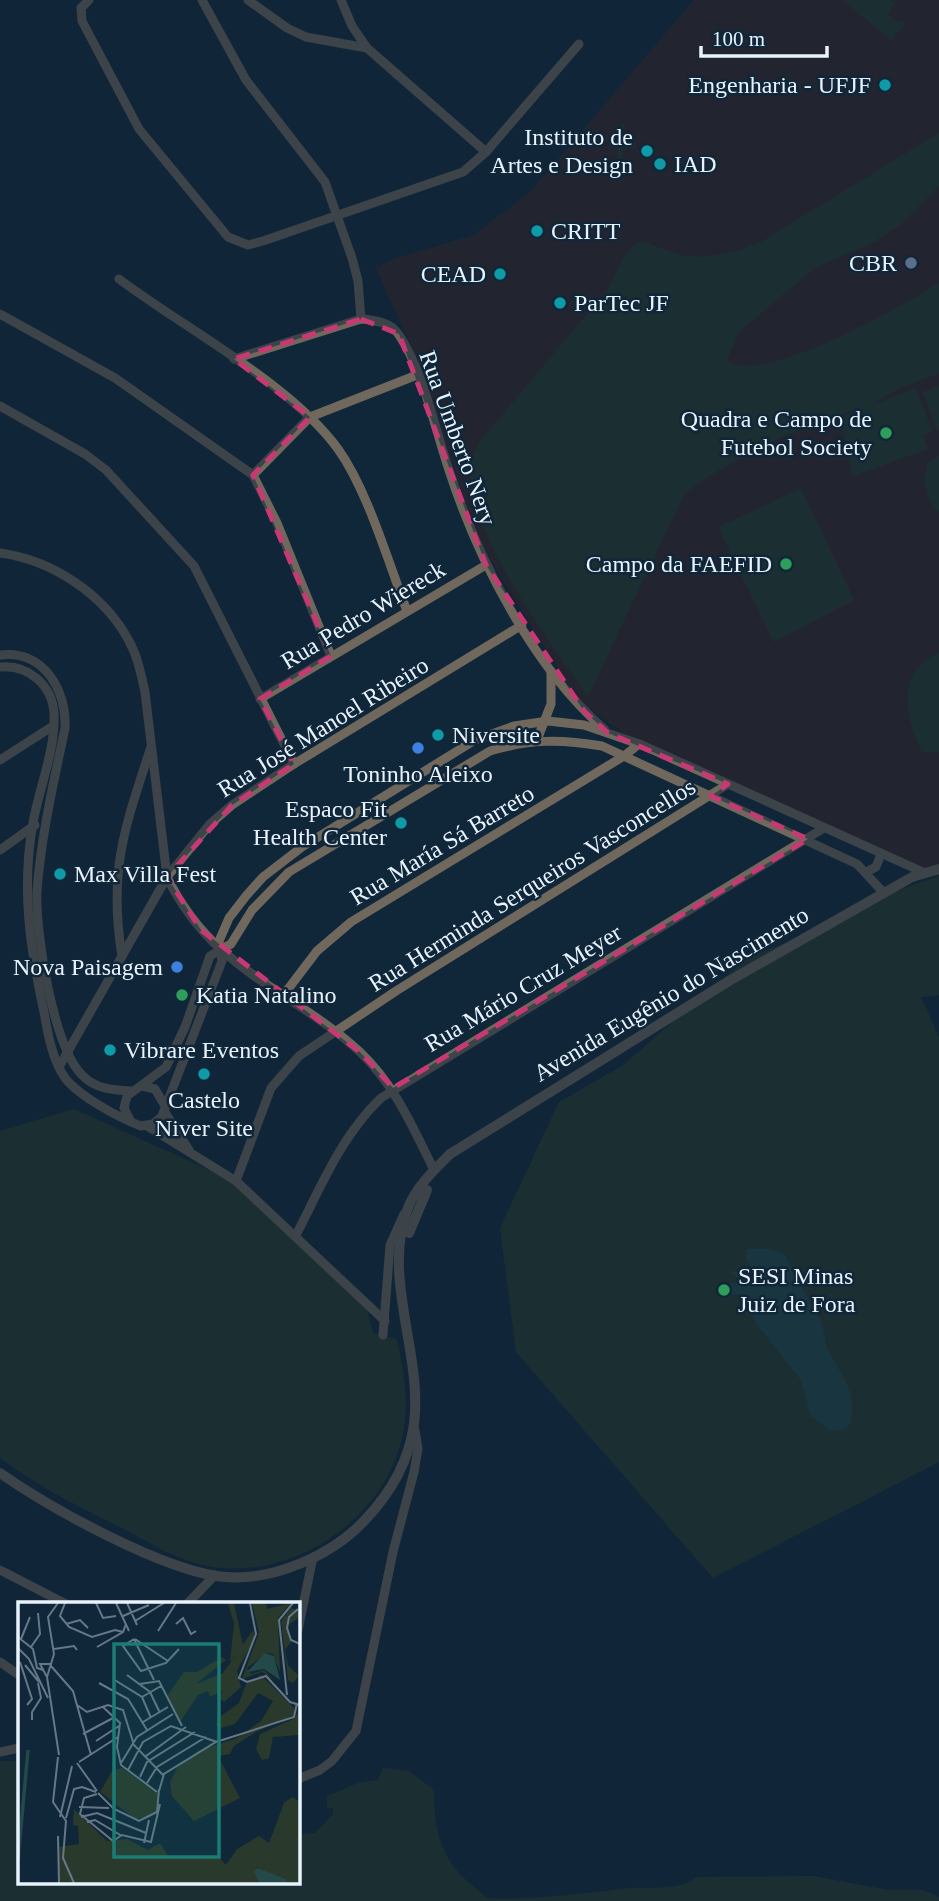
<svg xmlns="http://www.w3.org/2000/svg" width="939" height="1901" font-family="Georgia,serif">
	<rect width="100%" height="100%" fill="#102639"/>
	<!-- education -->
	<polygon fill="#392527" points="694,0 939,0 939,866 921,869 626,735 588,708 569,686 489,558 471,520 424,374 376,268 391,260 474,235 530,192"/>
	<!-- green -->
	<g fill="#29392c">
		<polygon points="843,0 889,0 895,4 887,14 898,23 901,20 906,23 891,40"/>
		<polygon points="624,123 623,142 635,142 635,148 623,148 622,164 633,164 633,169 617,169 619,128"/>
		<path d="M939,133v53l-38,38 -29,19 -58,25 -74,63 -14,30c41,24 175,-54 213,-78v90l-41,16 -28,17 46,-17 16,42 -9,4 5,14 -75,27 -13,-59 21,-8c-53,11 -134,52 -177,85l-96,202c-36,-51 -123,-167 -118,-229 0,-10 8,-20 13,-29l126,-150 18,-36 12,-10c16,1 26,10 41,13 28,5 56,-2 81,-13z"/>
		<polygon points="939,386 939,430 937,431 923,392"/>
		<polygon points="939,456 939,512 933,508 924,481 928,463"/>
		<polygon points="801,489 854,600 774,642 718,527"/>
		<path d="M939,653v99h-17c-17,-35 -27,-81 17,-99z"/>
		<polygon points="939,876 939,995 921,997 939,1037 939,1462 713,1578 516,1352 500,1228 559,1102 622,1066 748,957 821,930 890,893"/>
		<path d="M74,1109l155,70 138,131 6,23 24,6c6,31 12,58 7,89 -15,96 -127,165 -218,132 -18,-6 -36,-17 -53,-26 -46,-23 -91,-45 -133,-76v-327z"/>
		<path d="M0,1761h19v121h279v-53l4,5 13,-1 18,-19v-6h-6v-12l31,-13 20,-3 5,-12 26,3 25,19c0,38 6,70 38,95 5,4 11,11 16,13 20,3 109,-5 133,-9 28,-4 54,4 77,-12l115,-1 75,14h35l16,7v4h-939z"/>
	</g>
	<!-- water -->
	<path fill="#244949" d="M747,1249h22l15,5c12,21 22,43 35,63 6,10 4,26 11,37 13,22 28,42 20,70l-8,6 -11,1 -20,-15 -10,-36 -46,-58 -2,-10 -10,1 4,-12 -6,-7 -12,1v-11l8,-1 2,-4 -9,-8 12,1v6l6,4 7,-5 -9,-20z"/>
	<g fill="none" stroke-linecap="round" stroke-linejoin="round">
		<!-- minor -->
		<g stroke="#71685d" stroke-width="9">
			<polyline points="89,0 81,8 82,21 139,129 228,237 248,245 263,241 463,172 486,152 579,44"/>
			<polyline points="202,0 246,80 325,182 352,258 358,281 361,319"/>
			<polyline points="248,0 287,28 306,37 367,48 486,152"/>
			<polyline points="341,0 352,26 367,48"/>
			<path d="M119,279c65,49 172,105 219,170 30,42 50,113 69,162"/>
			<polyline points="0,314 115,378 253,475 277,523 331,656"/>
			<path d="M234,359l127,-40c14,1 30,3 38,16 24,35 36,94 50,135 29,90 84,197 156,260"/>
			<polyline points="0,406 85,454 106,470 194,566 294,764"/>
			<polyline points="253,475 310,417 417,375"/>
			<path d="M0,553c52,7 104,41 129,88 9,16 12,34 16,51l22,185c46,95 123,111 193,175 35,33 53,76 74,118"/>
			<path d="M0,655c43,-6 67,35 65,73 -11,53 -24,108 -28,163 -2,40 16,155 45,184 13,14 31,15 49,16"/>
			<path d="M0,667c28,-3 52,18 54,46 2,36 -15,75 -21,110 -12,65 -3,125 11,189 4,23 8,47 21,66 14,18 54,40 76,48l12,-2 9,-8 60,-155 -2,-11 11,-6 21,-34 37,-38 201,-121c41,-12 70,-12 112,-5l255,118 26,28"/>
			<polyline points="260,699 486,565"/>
			<polyline points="537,740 551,704 551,671"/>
			<polyline points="0,760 53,726"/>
			<polyline points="0,850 35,825"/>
			<polyline points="866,872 876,867 881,854"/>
			<path d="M122,956c-14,-86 3,-129 29,-209"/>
			<polyline points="282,997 317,951 351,922 624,756 639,744"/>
			<polyline points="59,1067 167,877 209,825 232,805 294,764 522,625"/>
			<polyline points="142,1086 155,1089 165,1106"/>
			<polyline points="164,1111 189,1150"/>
			<polyline points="130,1120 124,1108 127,1096 166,1067 185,1027 210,956 220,950 219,941 229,918 246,896 263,877 302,847 475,740 514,726 548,721 584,725 642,745 925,873"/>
			<polyline points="147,1126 236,1181 385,1321"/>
			<polyline points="236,1181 271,1088 299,1056 396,991 728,784"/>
			<path d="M296,1235c25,-48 45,-99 85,-137l443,-270"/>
			<polyline points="383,1335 390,1245 404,1214"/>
			<polyline points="0,1570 66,1604"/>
			<polyline points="187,1604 215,1575"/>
			<polyline points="298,1630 313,1557"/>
			<polyline points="0,1662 19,1675"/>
			<polyline points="0,1752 19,1748"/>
			<polyline points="298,1779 320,1770 332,1761 356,1731 393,1552 414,1472 418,1449 415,1430"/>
		</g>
		<!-- tertiary -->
		<g stroke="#71685d" stroke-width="10">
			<polyline points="409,1233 427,1190"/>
			<path d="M0,1473c50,35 165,99 225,104 48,4 106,-21 139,-56 26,-27 45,-59 50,-97 9,-71 -33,-147 -6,-216 8,-21 26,-38 42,-54l279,-173 183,-104 27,-8"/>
		</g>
	</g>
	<!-- marked area -->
	<path d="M0 0H939V1901H0ZM361,319l38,15 87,231 98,146 24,22 120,51 -17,12 97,43 -415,249 -32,-35 -160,-123 -34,-53 65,-72 62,-41 -34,-65 71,-43 -78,-181 57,-58 -76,-58z" fill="#102639" fill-opacity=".55" fill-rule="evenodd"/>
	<path fill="none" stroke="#c83973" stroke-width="5" stroke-dasharray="14 9" stroke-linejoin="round" d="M361,319l38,15 87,231 98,146 24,22 120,51 -17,12 97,43 -415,249 -32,-35 -160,-123 -34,-53 65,-72 62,-41 -34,-65 71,-43 -78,-181 57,-58 -76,-58z"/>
	<!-- markers -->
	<g fill="#0f9aa8" stroke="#102639" stroke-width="2.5">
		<circle cx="885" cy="85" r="7"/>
		<circle cx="647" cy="151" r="7"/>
		<circle cx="660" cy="164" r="7"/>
		<circle cx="537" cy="231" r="7"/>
		<circle cx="500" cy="274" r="7"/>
		<circle cx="560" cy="303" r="7"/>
		<circle cx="438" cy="735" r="7"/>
		<circle cx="401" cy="823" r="7"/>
		<circle cx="60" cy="874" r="7"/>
		<circle cx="110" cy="1050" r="7"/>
		<circle cx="204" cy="1074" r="7"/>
	</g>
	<circle fill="#5c6f8a" stroke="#102639" stroke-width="2.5" cx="911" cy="263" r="7"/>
	<g fill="#2e9e5b" stroke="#102639" stroke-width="2.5">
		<circle cx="886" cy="433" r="7"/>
		<circle cx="786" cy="564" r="7"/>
		<circle cx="182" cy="995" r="7"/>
		<circle cx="724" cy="1290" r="7"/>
	</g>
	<g fill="#3f7fe0" stroke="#102639" stroke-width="2.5">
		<circle cx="418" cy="748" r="7"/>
		<circle cx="177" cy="967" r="7"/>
	</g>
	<g text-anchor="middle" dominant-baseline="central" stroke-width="5" stroke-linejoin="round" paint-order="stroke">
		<!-- poi labels -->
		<g font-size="24" fill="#e8f3fe" stroke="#102639" text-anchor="end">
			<text x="871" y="85">Engenharia - UFJF</text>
			<text x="633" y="137">Instituto de<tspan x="633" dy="28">Artes e Design</tspan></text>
			<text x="674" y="164" text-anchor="start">IAD</text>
			<text x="551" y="231" text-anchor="start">CRITT</text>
			<text x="897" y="263">CBR</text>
			<text x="486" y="274">CEAD</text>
			<text x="574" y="303" text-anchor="start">ParTec JF</text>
			<text x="872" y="419">Quadra e Campo de<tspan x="872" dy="28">Futebol Society</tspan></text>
			<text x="772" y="564">Campo da FAEFID</text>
			<text x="452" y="735" text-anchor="start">Niversite</text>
			<text x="418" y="774" text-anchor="middle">Toninho Aleixo</text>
			<text x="387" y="809">Espaco Fit<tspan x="387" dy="28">Health Center</tspan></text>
			<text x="74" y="874" text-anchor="start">Max Villa Fest</text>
			<text x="163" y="967">Nova Paisagem</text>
			<text x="196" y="995" text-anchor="start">Katia Natalino</text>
			<text x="124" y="1050" text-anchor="start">Vibrare Eventos</text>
			<text x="204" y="1100" text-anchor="middle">Castelo<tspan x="204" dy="28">Niver Site</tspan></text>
			<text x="738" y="1276" text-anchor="start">SESI Minas<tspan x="738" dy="28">Juiz de Fora</tspan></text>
		</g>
		<!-- street labels -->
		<g font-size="24" fill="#e8f3fe" stroke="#102639">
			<text transform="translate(458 438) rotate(70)">Rua Umberto Nery</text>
			<text transform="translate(363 615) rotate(-31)">Rua Pedro Wiereck</text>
			<text transform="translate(323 727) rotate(-32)">Rua José Manoel Ribeiro</text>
			<text transform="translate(442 845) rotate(-31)">Rua María Sá Barreto</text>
			<text transform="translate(532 885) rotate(-32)">Rua Herminda Serqueiros Vasconcellos</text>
			<text transform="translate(523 988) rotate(-31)">Rua Mário Cruz Meyer</text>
			<text transform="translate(671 994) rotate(-31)">Avenida Eugênio do Nascimento</text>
		</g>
	</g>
	<!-- overview -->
	<g transform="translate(18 1602)">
		<rect width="282" height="282" fill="#102639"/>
		<path d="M216,1l9,42 -13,17 4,-39 -6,-19zM234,1h14l1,6 24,-6 -13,15 2,55 -7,-19 -6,-1 -20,15 4,6 13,-4 10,10 -12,-8 -20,7 17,-46zM273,6l9,3v6l-12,8 3,17 -6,8 3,15 11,11 -6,7 -5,-3 -7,-59zM235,28l2,8 -18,33 4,16 -17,15 -6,-4 5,-7 -13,6 -2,-6 -10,4 -18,27 -13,-26 17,-24h13l25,-15 4,3 -30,24 27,-11zM243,73l33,33v7l-38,17 -22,14 -4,8 -12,2 22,42 -46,23 -22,-25 -2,-14 7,-14 21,-17 39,-13 24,-17 12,-20 -15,-8 -23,31 -14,4 -5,-3 2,-7 21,-15 7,-19zM282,105v28l-27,2 -4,21 -7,2 -6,-11 4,-15 35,-16zM104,166l36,26 -1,16 -7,7 -15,2 -35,-27 12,-21zM274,195l8,5v81h-13l-31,-16 3,16h-199l-2,-36 21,-3 -1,-18 -5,-1 1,-16 33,32 20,-2 21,11 12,-7 9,14 49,-1 8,9 11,-16 22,-13 10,7 15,-40z" fill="#29392c"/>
		<path d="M247,51l9,3 6,24 -16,-11 -17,3zM239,266l29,11 1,4h-28l-5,-12z" fill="#244949"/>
		<path fill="none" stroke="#244949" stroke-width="3.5" d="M0,258l10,-110"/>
		<path fill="none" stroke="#667888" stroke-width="2" d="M47,1l-5,13 9,11 23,10 23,-7 8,2M78,1l7,15 13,-2M98,1l13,28M109,1l10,22M232,1l6,31 -17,44 8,4 19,-6 24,26 10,3M280,7l-9,8 -2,11 4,12 9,4M105,14l26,-11M117,19l29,-18M48,22l14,-4 8,8M158,22l7,-6 8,16 5,-3M140,29l18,-28M0,35l15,12 4,19 6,2M3,37l9,-22M116,37l-11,7 18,25 25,-8 13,-14M116,37l20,41M117,37l33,22M13,45l9,-13 -2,-21M79,45l26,-15 3,-8M0,46l11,11 19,39M36,47l20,-3 3,4M2,60l12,37 -5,6M34,62h-12l7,13 12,78M7,63l14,17M33,64l22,25 18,64M109,73l23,17 10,21M29,75l7,-23 -6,-37 10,-14M95,77l29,18 9,21M81,81l29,16 19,31M122,82l19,-3 23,45M269,93l-8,-75 14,-17M124,95l19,-11M59,103l10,7 21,-7 15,5 11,35 29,30M85,105l17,16 -3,24 4,18 36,27M14,118v-8l9,-14 -3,-15M125,120l25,-15M65,132l30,-16M78,139l23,-15M128,154l40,-29M40,155l-5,45 13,19 -3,37 11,25M61,160l39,-25M59,161l20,28M103,161l16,-26 36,-23M110,168l15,-28 28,-16 46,16M122,175l7,-15 48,-30M129,181l10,-16 49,-30M141,189l5,-17 52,-32 78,-25 3,-14M80,191l16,16 25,12 18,-9 2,-23M79,192l-13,4 -4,16 33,27 9,-6 29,7 9,-38M61,205l30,1M42,215l12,-51M63,215l16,-4 49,20M48,216l8,-29 8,-2 14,5M69,220l8,-2 27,16M40,234l1,47M126,241l5,-23"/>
		<path fill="#1a7c75" fill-opacity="0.15" stroke="#1a7c75" stroke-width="3.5" d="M96,42h105v213h-105z"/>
		<rect width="282" height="282" fill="none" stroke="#e8f3fe" stroke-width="3.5"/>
	</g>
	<!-- scale -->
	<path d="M701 46v10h126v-10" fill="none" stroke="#e8f3fe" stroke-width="3.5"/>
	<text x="712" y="46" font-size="21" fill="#e8f3fe" stroke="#102639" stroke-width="5" paint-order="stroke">100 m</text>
</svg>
